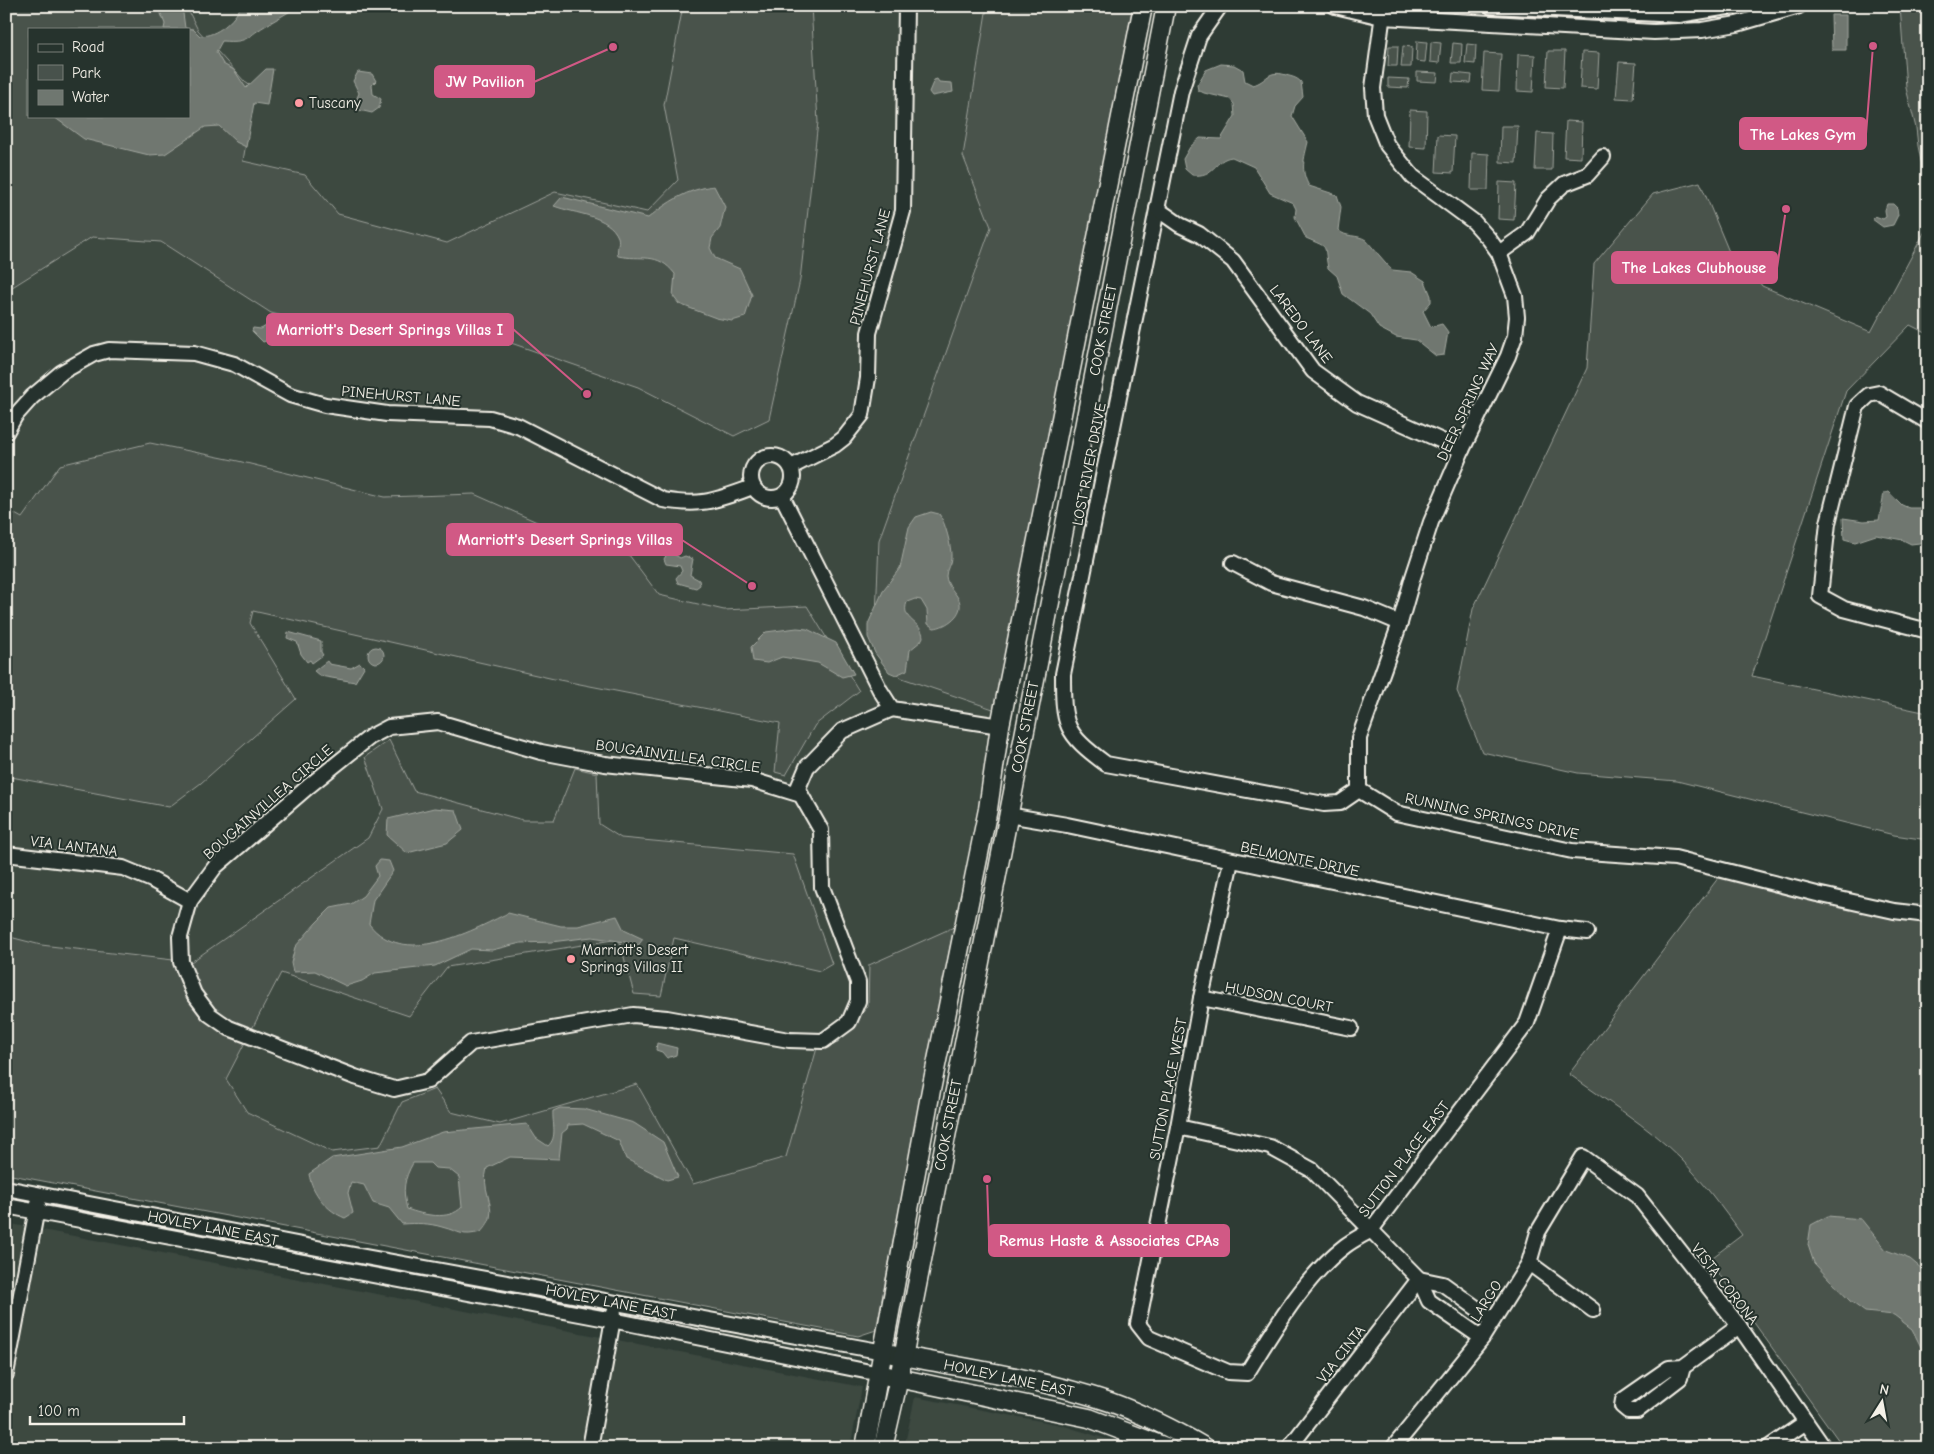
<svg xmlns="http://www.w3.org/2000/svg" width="1934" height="1454" font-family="'Comic Neue',sans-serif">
	<rect width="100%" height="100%" fill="#2e3b34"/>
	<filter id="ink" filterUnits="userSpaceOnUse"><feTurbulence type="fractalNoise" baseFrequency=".02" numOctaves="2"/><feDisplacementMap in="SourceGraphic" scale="10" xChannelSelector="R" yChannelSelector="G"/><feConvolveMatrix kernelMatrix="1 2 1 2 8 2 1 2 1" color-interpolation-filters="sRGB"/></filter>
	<g filter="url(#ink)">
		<!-- built -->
		<g fill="#3c4841">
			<polygon points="186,6 683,6 664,105 678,180 647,213 555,192 447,243 338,214 305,175 243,161 255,89 245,82 198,30"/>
			<polygon points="811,6 987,6 963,156 991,227 879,540 899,677 996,710 954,927 869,965 868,1006 838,1042 817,1048 786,1157 693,1184 637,1084 500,1124 402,1102 381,1146 332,1152 247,1112 226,1079 281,973 409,1016 446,967 619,939 661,996 674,938 820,971 793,854 621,838 599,824 597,773 575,769 554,820 523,820 413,791 389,740 366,757 384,809 368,838 191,962 41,945 6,936 6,776 169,807 201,783 296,699 250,623 253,611 554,679 780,724 775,772 786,775 815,725 859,691 807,606 724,610 659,595 629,555 571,546 546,526 474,494 385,497 238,461 150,443 61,465 22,518 6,509 6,291 92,237 161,242 271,313 320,326 511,343 638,387 734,436 769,419 800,280 818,122"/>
			<polygon points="6,1223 862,1387 850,1448 6,1448"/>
			<polygon points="915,1397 1061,1425 1110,1440 1123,1448 904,1448"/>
		</g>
		<!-- green -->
		<g fill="#48524c" stroke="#9ea29a" fill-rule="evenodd">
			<path d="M6,6h180l12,24 47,52 10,7 -12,72 62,14 33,39 109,29 108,-51 92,20 31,-32 -14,-75 19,-99h128l7,116 -18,158 -31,139 -35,17 -96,-49 -127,-44 -191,-17 -49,-13 -110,-71 -69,-5 -86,54zM29,29h160v87h-160z"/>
			<polygon points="987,6 1133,6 996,710 899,677 875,642 879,540 991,227 963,156"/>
			<polygon points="1900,6 1928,6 1928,334 1910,325 1846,391 1752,676 1928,713 1928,840 1894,835 1677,781 1578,773 1482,752 1457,691 1473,609 1587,368 1594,264 1653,194 1700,182 1732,259 1752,271 1762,286 1871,332 1925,231 1927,190 1918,146 1916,128 1906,88"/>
			<polygon points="1417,41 1427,42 1425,62 1416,61"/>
			<polygon points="1431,42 1441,43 1439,63 1430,62"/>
			<polygon points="1453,43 1462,44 1461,63 1451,63"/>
			<polygon points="1467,44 1476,45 1475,64 1465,63"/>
			<polygon points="1389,46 1398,46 1397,66 1388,66"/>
			<polygon points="1403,46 1412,47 1411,67 1401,67"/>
			<polygon points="1548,51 1565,51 1563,88 1546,87"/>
			<polygon points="1582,52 1599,53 1597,89 1580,88"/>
			<polygon points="1484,53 1501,54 1499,91 1482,90"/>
			<polygon points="1518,54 1535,55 1533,92 1517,91"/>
			<polygon points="1619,62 1636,63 1633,99 1616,98"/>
			<polygon points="1417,72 1438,73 1437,82 1417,81"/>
			<polygon points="1453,73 1472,75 1471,83 1452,82"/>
			<polygon points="1388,78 1409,79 1408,88 1388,87"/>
			<polygon points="1410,110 1427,111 1426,148 1409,147"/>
			<polygon points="1566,121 1582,122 1581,158 1564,157"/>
			<polygon points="1501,126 1518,126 1516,163 1500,162"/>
			<polygon points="1537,133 1553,134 1552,170 1535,170"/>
			<polygon points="1438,135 1455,136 1453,173 1436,172"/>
			<polygon points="1472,153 1489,154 1488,190 1471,190"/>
			<polygon points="1499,182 1516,183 1514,220 1498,219"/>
			<polygon points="150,443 238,461 385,497 474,494 546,526 571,546 629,555 659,595 724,610 807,606 859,691 815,725 786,775 775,772 780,723 554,679 253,611 250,623 296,699 201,783 169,807 6,776 6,509 22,518 60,465"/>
			<polygon points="389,740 414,791 523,820 554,820 575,768 597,773 599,824 621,838 793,854 832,964 820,971 674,938 661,996 634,994 619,939 447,967 409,1016 281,973 226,1079 247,1112 332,1152 380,1146 402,1102 435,1089 451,1112 500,1124 637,1084 693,1184 786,1157 817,1048 838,1042 868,1006 869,965 954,927 876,1330 858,1336 6,1174 6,936 41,945 191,962 368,838 383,809 365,757"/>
			<path d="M1722,873l206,45v530h-84l-135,-188 33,-25c-20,-27 -39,-54 -62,-77 -33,-33 -74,-57 -111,-84z"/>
		</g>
		<!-- water -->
		<g fill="#6f7770" stroke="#a4a8a0" fill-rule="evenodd">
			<path d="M158,6h24l3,22 8,1 7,7c17,0 34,-15 41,-30h58c-11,7 -23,13 -34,20 -20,12 -17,17 -43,15l-6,11 7,12 11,6 12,18 20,-19h7l-6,36 -13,-2 -8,44 -10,-5 -17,-16 -14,1 -40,27 -16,1 -65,-16 -30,-22 135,-1v-87h-25l1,-5z"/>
			<polygon points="1831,15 1846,15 1846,50 1832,50"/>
			<path d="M1221,64l13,1 9,5 2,11 8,4c15,-4 14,-16 33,-10 6,2 10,2 15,7l2,15 -8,9 -3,10 16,26c-4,17 -8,28 1,44l28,9 4,12 -3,23c8,8 19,4 28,10l26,30 19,2 14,9 6,15v6l-8,9 8,16 11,-3 6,8 -4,23 -8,1 -20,-16 -20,-3 -17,-9 -9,-14 -27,-20 -6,-18 -9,-8c-5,-25 3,-19 -22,-30l-11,-21 1,-8 -3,-6 -23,-10 -16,-26 -22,-10c-18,2 -17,21 -40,18l-7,-6 -2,-10 7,-12 10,-9 21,1 14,-23 -1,-12 -4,-5 -26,-6 -6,-3 -1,-5 9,-15z"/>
			<polygon points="358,72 372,74 376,81 372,85 373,94 381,99 379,108 372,113 359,110 355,103 359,93 353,81"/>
			<polygon points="937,79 939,82 952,83 953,92 932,96 929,92 934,80"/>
			<path d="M714,186l11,21 -5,21 -8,10 -2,10 5,10 25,11 12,26 -7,22 -13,4 -16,-3 -37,-14 -6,-8 2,-22c-18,-23 -33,-13 -57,-18 -2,-7 2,-13 0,-19 -9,-22 -43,-23 -64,-31l8,-9 86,21c20,-16 39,-29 66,-32z"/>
			<polygon points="1887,204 1893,204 1897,208 1898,215 1893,225 1883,227 1872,219 1875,216 1883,219 1886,217 1885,210"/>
			<polygon points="271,323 274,325 268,340 263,342 252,331 253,328 261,329"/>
			<polygon points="1889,492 1902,505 1909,508 1928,508 1928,542 1911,544 1903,540 1876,535 1855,542 1844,539 1843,518 1864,521 1879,520 1884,493"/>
			<path d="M931,512l8,2c6,7 13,34 12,44 0,6 -5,11 -5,18 1,11 9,15 13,24 6,14 -13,27 -25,28l-6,-4 -1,-14 -6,-10 -6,-1 -8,3c-7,19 15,19 16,35l-2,4 -11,9 -3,20 -11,5 -7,-3 -14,-19 -7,-16v-13l16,-35 16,-21 9,-41 7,-10z"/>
			<polygon points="672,553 680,558 685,556 693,559 690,575 699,580 700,585 696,588 678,583 676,578 682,571 680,566 666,564 664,559 667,554"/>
			<polygon points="797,628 807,629 836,643 854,674 842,677 818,663 782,657 767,663 753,661 751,647 766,632"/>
			<polygon points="288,632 321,641 321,652 323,655 312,663 310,660 307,662 301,654 297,642 287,638"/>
			<circle cx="376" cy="655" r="8"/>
			<polygon points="327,661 329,664 351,668 360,663 364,667 355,682 320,676 314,671"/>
			<polygon points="434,808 456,810 463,830 447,843 407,853 387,835 388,819"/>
			<path d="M380,860l9,1 4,10 -20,29 -4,24c34,44 101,8 139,-11l53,13h17l39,-10 7,14 19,9 -7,9 -11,-6 -33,-5 -41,5 -30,1 -29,7 -21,-1 -36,17 -60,7 -13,8 -16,5 -31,-15 -22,1 -2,-9 4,-16 21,-24 15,-15 20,-4 12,-8 15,-20 -3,-10z"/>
			<polygon points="657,1043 677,1048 676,1055 667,1058 662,1052 656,1050"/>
			<path d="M560,1108l24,1 50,14 29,19 15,35 -11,3 -41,-21 -7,-18 -36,-17 -15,1 -1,4 -5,4 -3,26 -49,-2 -23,11c-6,21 7,34 3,50 -1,5 -6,10 -9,14 -20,5 -20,0 -39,-5 -13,-4 -26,-4 -40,-3l-13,-16 -16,-5 -9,-18 -13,-3 -3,11 5,20 -8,5c-18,-7 -33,-25 -36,-44l23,-16 70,-11 41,-15 84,-8 9,14 12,8c10,-9 4,-23 5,-35zM413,1163h17l5,5 14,1 10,8 3,30c-13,14 -39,8 -55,2 -5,-19 -3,-30 6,-46z"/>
			<polygon points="1828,1216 1861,1219 1886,1250 1910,1259 1928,1274 1928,1361 1912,1329 1894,1315 1865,1312 1850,1301 1814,1263 1808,1245 1811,1225"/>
		</g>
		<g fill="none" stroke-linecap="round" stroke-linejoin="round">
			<!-- minor casing -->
			<g stroke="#f4f1e8" stroke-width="18">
				<g id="minor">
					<path d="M1220,6l-21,30 -18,55 -118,583c0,51 1,59 43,90l218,40 16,-1 19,-13 37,23 176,38 103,7 142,36 77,17 34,4"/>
					<polyline points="1335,6 1382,17 1654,32 1702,30 1737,24 1799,6"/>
					<polyline points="1491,6 1679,15 1734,6"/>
					<polyline points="1157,209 1180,225 1199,234 1233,261 1313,371 1357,403 1462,450"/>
					<polyline points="1499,253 1527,233 1548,199 1564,184 1587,175 1603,157"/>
					<polyline points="1928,422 1879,393 1869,395 1857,406 1828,523 1820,596 1844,609 1928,631"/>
					<path d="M6,432l9,-16 17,-19 30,-25 32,-18 15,-4 85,3 40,11 56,31 35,10 62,9 103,4 28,8 145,74c40,7 53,0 90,-13"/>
					<circle cx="772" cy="477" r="21"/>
					<polyline points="791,467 835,445 844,438 862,415 868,378 869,333 903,211 906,6"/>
					<polyline points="782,496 880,690 892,709 1000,726"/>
					<polyline points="1233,563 1271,583 1364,608 1400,623"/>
					<polygon points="438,722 541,752 605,764 752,780 801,795 821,830 822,887 858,982 858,1001 849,1022 823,1041 789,1040 667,1018 633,1015 471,1043 428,1081 394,1089 355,1077 229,1028 209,1014 194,994 181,962 180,937 190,901 215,867 309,786 370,737 389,727"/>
					<polyline points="1359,790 1359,738 1400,623 1413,577 1431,522 1462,450 1508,356 1515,336 1517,317 1515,296 1499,253 1489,239 1474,222 1413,177 1387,145 1375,115 1373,88 1384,6"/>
					<polyline points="801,795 798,788 807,767 842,731 892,709"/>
					<polyline points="1008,815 1067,825 1560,929 1587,932"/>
					<polyline points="6,854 123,868 152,880 190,901"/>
					<path d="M1231,861l-30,137 -23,129 -40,197 11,14 79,34 19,1c26,-42 58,-97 98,-127 8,-6 18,-11 26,-16l156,-207 33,-94"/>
					<polyline points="1201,998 1351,1028"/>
					<polyline points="1178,1127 1270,1147 1312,1170 1419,1279 1289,1448"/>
					<polyline points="6,1188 338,1252 884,1352"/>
					<polyline points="6,1206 612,1320 880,1374"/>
					<polyline points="1529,1263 1593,1310"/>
					<polyline points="1482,1338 1429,1301 1419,1279 1443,1284 1493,1320"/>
					<polyline points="1683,1367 1680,1378 1637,1411 1628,1411 1622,1406 1623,1400 1669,1368 1683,1367 1739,1326"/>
					<polyline points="6,1374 38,1203"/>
					<polyline points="590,1448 614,1313"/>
					<polyline points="1393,1448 1482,1338 1529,1263 1538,1232 1583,1157 1637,1196 1739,1326 1824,1448"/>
					<polyline points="1768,1448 1806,1422"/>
				</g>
			</g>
			<!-- major casing -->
			<g stroke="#f4f1e8" stroke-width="21">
				<g id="major">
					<path d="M892,1354c72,14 148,24 218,48 33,12 65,28 96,46"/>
					<polyline points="888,1376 1089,1418 1168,1448"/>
					<polyline points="865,1448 931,1090 988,809 1000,726 1143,6"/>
					<polyline points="883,1448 899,1378 1166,6"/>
				</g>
			</g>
			<!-- minor -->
			<use href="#minor" stroke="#26332d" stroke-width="14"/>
			<!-- major -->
			<use href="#major" stroke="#26332d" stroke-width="18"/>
		</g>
	</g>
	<!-- markers -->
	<g fill="#ff9aa2" stroke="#26332d" stroke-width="2">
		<circle cx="299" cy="103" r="5"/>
		<circle cx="571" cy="959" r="5"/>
	</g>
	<g text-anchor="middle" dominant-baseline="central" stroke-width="4" stroke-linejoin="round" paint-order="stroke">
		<!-- poi labels -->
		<g font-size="15" fill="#f4f1e8" stroke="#26332d" text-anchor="start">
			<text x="309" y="103">Tuscany</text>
			<text x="581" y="950">Marriott's Desert<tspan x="581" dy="17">Springs Villas II</tspan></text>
		</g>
		<!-- street labels -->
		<g font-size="15" fill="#f4f1e8" stroke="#26332d">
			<text transform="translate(870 267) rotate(-75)">PINEHURST LANE</text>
			<text transform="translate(1301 324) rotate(53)">LAREDO LANE</text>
			<text transform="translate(1103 330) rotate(-79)">COOK STREET</text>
			<text transform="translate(401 396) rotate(5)">PINEHURST LANE</text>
			<text transform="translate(1468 402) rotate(-65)">DEER SPRING WAY</text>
			<text transform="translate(1089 464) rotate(-79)">LOST RIVER DRIVE</text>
			<text transform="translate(1025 727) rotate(-79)">COOK STREET</text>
			<text transform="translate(678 756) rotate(8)">BOUGAINVILLEA CIRCLE</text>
			<text transform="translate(268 802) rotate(-41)">BOUGAINVILLEA CIRCLE</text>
			<text transform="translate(1492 816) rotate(12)">RUNNING SPRINGS DRIVE</text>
			<text transform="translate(74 846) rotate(7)">VIA LANTANA</text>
			<text transform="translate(1300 859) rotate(12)">BELMONTE DRIVE</text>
			<text transform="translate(1279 997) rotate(11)">HUDSON COURT</text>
			<text transform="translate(1168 1089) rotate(-79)">SUTTON PLACE WEST</text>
			<text transform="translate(948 1125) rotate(-79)">COOK STREET</text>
			<text transform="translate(1404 1159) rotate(-53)">SUTTON PLACE EAST</text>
			<text transform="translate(213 1228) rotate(11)">HOVLEY LANE EAST</text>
			<text transform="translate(1725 1284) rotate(52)">VISTA CORONA</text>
			<text transform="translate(1486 1301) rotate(-58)">LARGO</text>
			<text transform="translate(611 1302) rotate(11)">HOVLEY LANE EAST</text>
			<text transform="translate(1341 1354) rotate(-52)">VIA CINTA</text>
			<text transform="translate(1009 1378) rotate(12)">HOVLEY LANE EAST</text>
		</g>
	</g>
	<!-- callouts -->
	<path fill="none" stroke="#d15985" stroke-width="2" d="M613 47L534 82M1873 46L1866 134M1786 209L1777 268M587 394L513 329M752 586L682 540M987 1179L989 1241"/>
	<g fill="#d15985" stroke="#26332d" stroke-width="2">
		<circle cx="613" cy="47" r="5"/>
		<circle cx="1873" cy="46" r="5"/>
		<circle cx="1786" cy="209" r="5"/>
		<circle cx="587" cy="394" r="5"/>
		<circle cx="752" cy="586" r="5"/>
		<circle cx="987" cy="1179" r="5"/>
	</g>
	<g fill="#d15985" stroke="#d15985" stroke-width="2">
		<rect x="435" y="66" width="99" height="31" rx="5"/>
		<rect x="1740" y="118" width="126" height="31" rx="5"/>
		<rect x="1612" y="252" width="165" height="31" rx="5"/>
		<rect x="267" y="314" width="246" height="31" rx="5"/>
		<rect x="447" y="524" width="235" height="31" rx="5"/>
		<rect x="989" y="1225" width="240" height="31" rx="5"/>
	</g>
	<g font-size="16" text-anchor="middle" font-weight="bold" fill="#fff">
		<text x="485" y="87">JW Pavilion</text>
		<text x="1803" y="140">The Lakes Gym</text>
		<text x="1694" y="273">The Lakes Clubhouse</text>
		<text x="390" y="335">Marriott's Desert Springs Villas I</text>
		<text x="565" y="545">Marriott's Desert Springs Villas</text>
		<text x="1109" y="1246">Remus Haste &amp; Associates CPAs</text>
	</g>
	<!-- margin -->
	<rect width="1934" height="1454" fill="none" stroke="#26332d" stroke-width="25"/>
	<rect x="12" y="12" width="1909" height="1429" fill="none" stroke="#f4f1e8" stroke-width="2" filter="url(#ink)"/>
	<!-- legend -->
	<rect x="28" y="28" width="162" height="90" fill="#26332d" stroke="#787f78"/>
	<rect x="38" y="44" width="25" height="8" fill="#26332d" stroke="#787f78"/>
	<text x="72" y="52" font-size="15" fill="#f4f1e8">Road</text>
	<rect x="38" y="65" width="25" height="15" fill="#48524c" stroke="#787f78"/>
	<text x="72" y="78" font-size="15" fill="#f4f1e8">Park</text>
	<rect x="38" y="90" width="25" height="15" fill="#6f7770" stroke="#787f78"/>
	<text x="72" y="102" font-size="15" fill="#f4f1e8">Water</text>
	<!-- north arrow -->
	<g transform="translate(1882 1402) rotate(11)" stroke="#26332d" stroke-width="4" paint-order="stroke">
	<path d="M0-4L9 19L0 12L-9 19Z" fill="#f4f1e8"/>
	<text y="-8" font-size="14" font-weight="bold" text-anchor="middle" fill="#f4f1e8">N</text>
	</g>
	<!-- scale -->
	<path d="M30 1416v8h154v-8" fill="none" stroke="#f4f1e8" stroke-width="2.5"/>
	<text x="38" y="1416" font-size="15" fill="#f4f1e8" stroke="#26332d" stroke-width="4" paint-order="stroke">100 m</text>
</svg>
